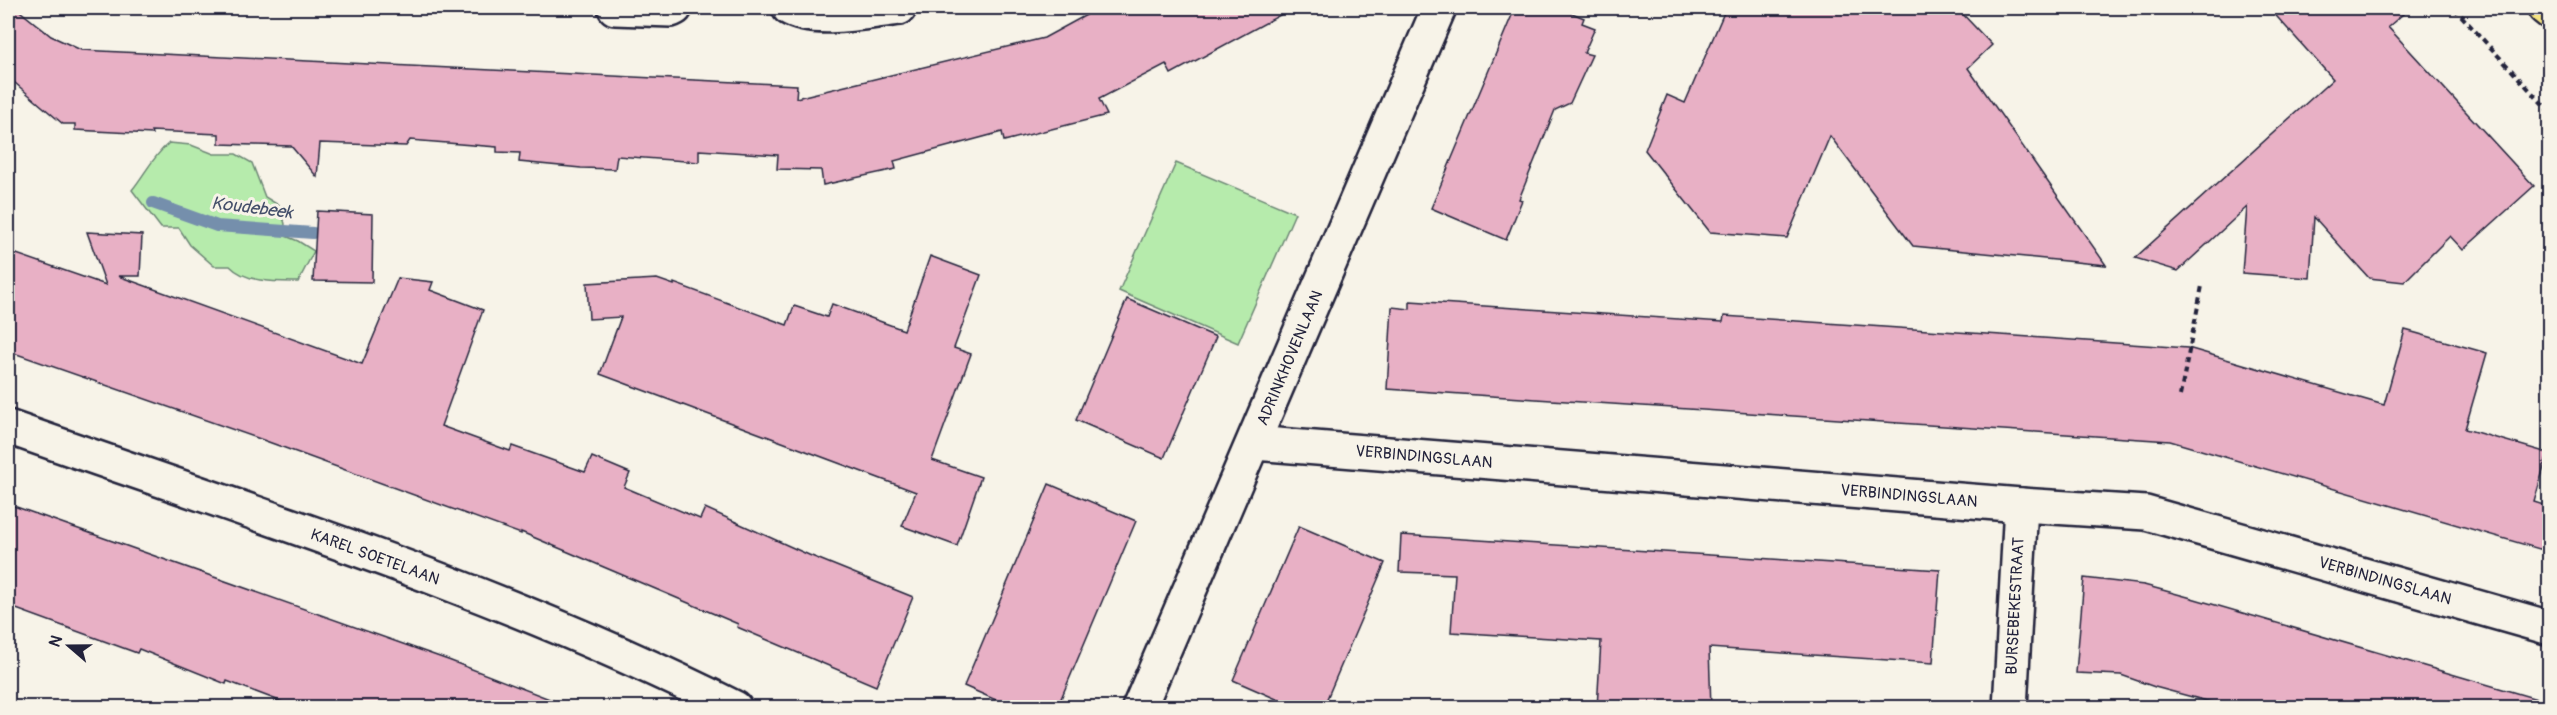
<svg xmlns="http://www.w3.org/2000/svg" width="2557" height="715" font-family="Pangolin,sans-serif">
	<rect width="100%" height="100%" fill="#f7f3e8"/>
	<filter id="ink" filterUnits="userSpaceOnUse"><feTurbulence type="fractalNoise" baseFrequency=".0167" numOctaves="2"/><feDisplacementMap in="SourceGraphic" scale="12" xChannelSelector="R" yChannelSelector="G"/><feConvolveMatrix kernelMatrix="1 2 1 2 8 2 1 2 1" color-interpolation-filters="sRGB"/></filter>
	<g filter="url(#ink)">
		<!-- green -->
		<g fill="#b6ebac" stroke="#6c8674" stroke-width="1.5">
			<path d="M169,143l22,2 23,9h22l16,9 13,34 15,9 5,18 -2,11 15,6 16,10 -16,31c-22,0 -52,1 -68,-16h-16l-24,-21 -11,-17h-18l-29,-38c13,-16 21,-34 37,-47z"/>
			<polygon points="1176,163 1295,213 1238,343 1119,291"/>
		</g>
		<g fill="none" stroke-linecap="round" stroke-linejoin="round">
			<!-- stream -->
			<polyline stroke="#758fac" stroke-width="12" points="153,203 217,226 313,233"/>
		</g>
		<!-- building -->
		<g fill="#e8b0c5" stroke="#22223b" stroke-width="1.5">
			<polygon points="8,8 16,8 51,36 81,50 797,85 796,98 1044,38 1099,8 1293,8 1171,74 1166,64 1099,99 1107,115 1004,141 1002,132 894,161 896,169 823,185 821,170 777,169 778,155 699,150 699,162 617,156 615,169 581,168 519,162 520,153 497,152 497,147 410,140 406,146 320,143 317,177 291,146 219,144 219,134 151,131 152,134 75,130 75,124 63,124 8,77"/>
			<polygon points="1515,8 1560,8 1584,18 1582,23 1595,28 1584,53 1592,55 1570,103 1555,110 1519,199 1522,200 1506,240 1431,208"/>
			<polygon points="1726,8 1957,8 1992,45 1968,68 2106,265 1913,246 1830,136 1787,238 1710,232 1645,150 1667,95 1685,103"/>
			<polygon points="2269,8 2410,8 2388,27 2534,186 2463,250 2450,236 2404,282 2369,278 2314,217 2310,278 2242,273 2247,207 2178,271 2135,258 2333,79"/>
			<polygon points="317,211 373,214 372,282 313,281"/>
			<polygon points="87,232 142,235 140,276 118,276 362,364 398,278 433,282 430,290 483,310 441,426 510,451 512,446 585,472 592,457 630,473 624,487 700,519 705,508 809,555 913,597 876,686 737,627 738,624 521,532 521,534 263,440 8,351 8,251 106,285"/>
			<polygon points="930,256 981,275 954,348 971,354 932,460 981,477 957,546 902,526 916,492 600,374 621,317 589,319 587,283 657,279 674,285 674,283 787,325 794,306 827,317 832,304 904,330"/>
			<polygon points="1127,299 1216,337 1164,458 1076,420"/>
			<polygon points="1410,301 1723,322 1724,316 2188,348 2384,405 2405,330 2487,353 2465,429 2548,453 2534,502 2550,507 2550,552 2170,441 1387,389 1392,307 1410,309"/>
			<polygon points="1049,484 1136,521 1057,708 1014,708 964,686"/>
			<polygon points="8,504 451,661 565,705 564,708 298,708 227,681 226,684 139,649 137,653 8,606"/>
			<polygon points="1299,526 1385,563 1323,708 1297,708 1233,680"/>
			<polygon points="1401,535 1940,570 1933,663 1709,648 1711,708 1597,708 1601,641 1451,632 1455,574 1399,572"/>
			<polygon points="2084,578 2144,585 2188,597 2537,699 2535,708 2233,708 2155,687 2121,675 2076,673"/>
		</g>
		<g fill="none" stroke-linecap="round" stroke-linejoin="round">
			<!-- minor casing -->
			<g stroke="#22223b" stroke-width="38">
				<g id="minor">
					<polyline points="615,8 671,10 675,8"/>
					<path d="M789,8c26,16 81,3 110,0"/>
					<path d="M8,427c244,86 494,164 727,281"/>
					<polyline points="1254,443 2021,505 2146,513 2550,628"/>
					<polyline points="1139,708 1439,8"/>
					<polyline points="2010,708 2021,505"/>
				</g>
			</g>
			<!-- primary casing -->
			<g stroke="#22223b" stroke-width="38">
				<polyline id="primary" points="2545,8 2550,12"/>
			</g>
			<!-- path -->
			<g stroke="#22223b" stroke-width="4" stroke-dasharray="6 4.5" stroke-linecap="butt">
				<polyline points="2454,8 2550,112"/>
				<polyline points="2180,396 2202,286"/>
			</g>
			<!-- minor -->
			<use href="#minor" stroke="#f7f3e8" stroke-width="33"/>
			<!-- primary -->
			<use href="#primary" stroke="#f5e382" stroke-width="33"/>
		</g>
	</g>
	<g text-anchor="middle" dominant-baseline="central" stroke-width="6" stroke-linejoin="round" paint-order="stroke">
		<!-- street labels -->
		<g font-size="16" fill="#22223b" stroke="#f7f3e8">
			<text transform="translate(1290 358) rotate(-67)">ADRINKHOVENLAAN</text>
			<text transform="translate(1424 457) rotate(5)">VERBINDINGSLAAN</text>
			<text transform="translate(1909 496) rotate(5)">VERBINDINGSLAAN</text>
			<text transform="translate(375 557) rotate(20)">KAREL SOETELAAN</text>
			<text transform="translate(2385 581) rotate(16)">VERBINDINGSLAAN</text>
			<text transform="translate(2015 606) rotate(-87)">BURSEBEKESTRAAT</text>
		</g>
		<!-- water labels -->
		<g font-size="18" font-style="italic" fill="#444f6a" stroke="#f7f3e8">
			<text transform="translate(252 208) rotate(7)">Koudebeek</text>
		</g>
	</g>
	<!-- margin -->
	<rect width="2557" height="715" fill="none" stroke="#f7f3e8" stroke-width="30"/>
	<rect x="15" y="15" width="2527" height="685" fill="none" stroke="#22223b" stroke-width="2" filter="url(#ink)"/>
	<!-- north arrow -->
	<g transform="translate(69 646) rotate(290)" stroke="#f7f3e8" stroke-width="4.5" paint-order="stroke">
	<path d="M0-4.5L10 22L0 15L-10 22Z" fill="#22223b"/>
	<text y="-9" font-size="16" font-weight="bold" text-anchor="middle" fill="#22223b">N</text>
	</g>
</svg>
